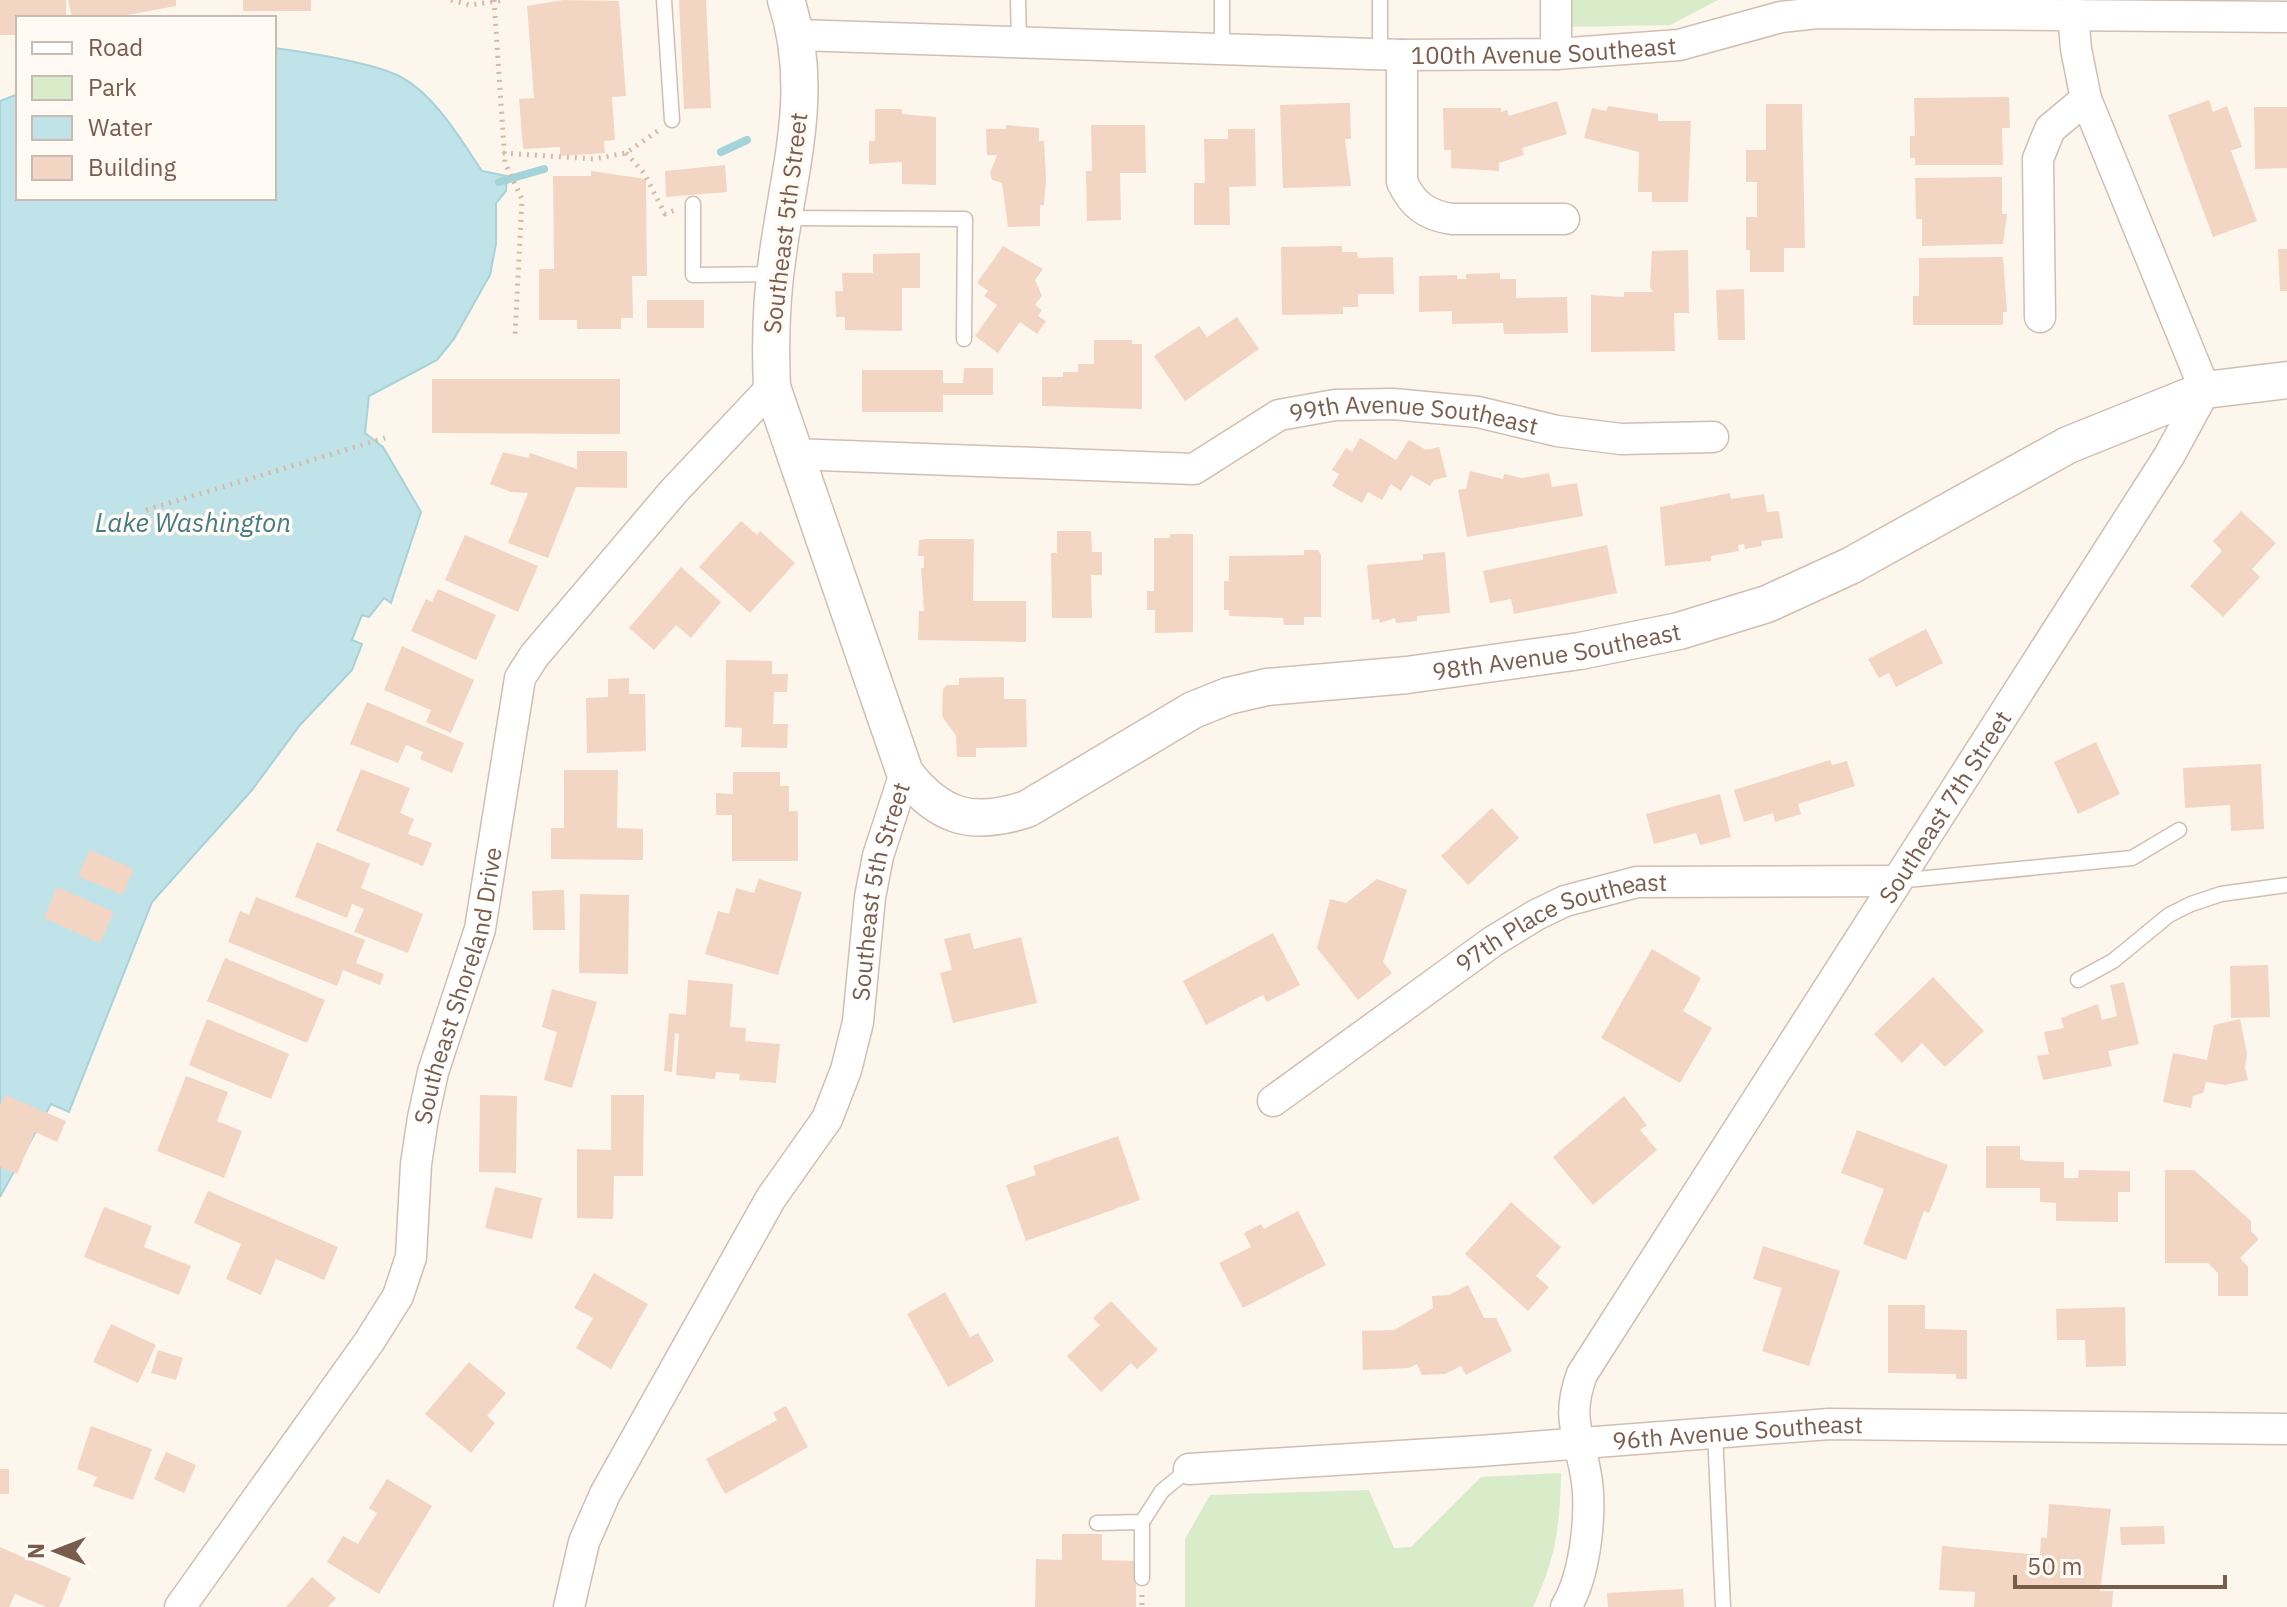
<svg xmlns="http://www.w3.org/2000/svg" width="2287" height="1607" font-family="'IBM Plex Sans',sans-serif">
	<rect width="100%" height="100%" fill="#fdf6ec"/>
	<!-- green -->
	<g fill="#d8ecc9">
		<polygon points="1570,0 1718,0 1670,25 1570,27"/>
		<path d="M1561,1473c-1,53 -5,85 -28,134h-348v-68l25,-44 159,-5 25,58 17,-1 70,-70z"/>
	</g>
	<!-- water -->
	<path fill="#bfe3e8" stroke="#a5d3da" stroke-width="2" d="M274,48c31,4 101,15 127,29 34,18 60,63 81,94l25,5 -1,15 -10,12v41l-6,31 -36,64 -17,21 -68,36 -4,37 18,14 38,65 -30,91 -7,-5 -15,19 -7,-2 -10,25 10,4 -10,26 -52,55 -48,65 -100,112 -83,210 -18,-8 -51,93v-1096l18,-7v104h256z"/>
	<g fill="none" stroke-linecap="round" stroke-linejoin="round">
		<!-- stream -->
		<g stroke="#a5d3da" stroke-width="8">
			<polyline points="721,152 747,140"/>
			<polyline points="499,182 544,169"/>
		</g>
	</g>
	<!-- building -->
	<g fill="#f3d5c3">
		<polygon points="0,0 66,0 66,18 18,18 18,35 0,35"/>
		<polygon points="68,0 176,0 176,6 111,18 72,18"/>
		<rect x="243" y="0" width="68" height="11"/>
		<polygon points="563,0 619,1 626,96 612,97 615,140 604,141 605,153 560,156 560,147 523,149 519,99 534,98 527,6"/>
		<polygon points="679,0 706,0 711,108 684,109"/>
		<polygon points="2009,97 2010,128 2002,128 2003,165 1915,165 1915,158 1910,158 1910,136 1915,136 1914,98"/>
		<polygon points="2209,100 2213,112 2227,106 2242,147 2231,151 2257,221 2213,237 2168,115"/>
		<polygon points="1557,101 1567,134 1522,148 1524,155 1499,163 1499,171 1451,168 1451,150 1444,150 1443,108 1501,108 1501,112 1507,110 1509,116"/>
		<polygon points="1344,103 1350,103 1351,139 1345,139 1351,186 1283,188 1280,105"/>
		<polygon points="1766,104 1802,104 1805,248 1784,248 1784,272 1750,272 1750,250 1746,250 1746,217 1757,217 1757,182 1746,182 1746,150 1766,150"/>
		<polygon points="1608,106 1658,114 1658,121 1691,121 1688,202 1652,202 1652,192 1638,192 1639,152 1584,138 1592,108 1606,111"/>
		<polygon points="2254,107 2287,107 2287,168 2255,169"/>
		<polygon points="875,109 902,109 902,114 936,117 936,185 902,184 902,162 869,164 869,141 875,141"/>
		<polygon points="1006,125 1039,128 1039,141 1044,141 1046,179 1044,205 1040,205 1040,226 1008,227 1002,183 992,180 990,173 997,155 987,155 986,129 1006,129"/>
		<polygon points="1091,125 1145,125 1146,173 1120,173 1121,220 1087,221 1086,171 1092,171"/>
		<polygon points="1228,129 1255,129 1256,186 1229,187 1230,225 1194,225 1194,183 1205,183 1204,139 1228,139"/>
		<polygon points="725,165 727,192 666,197 665,171"/>
		<polygon points="591,171 646,179 647,276 632,276 633,318 621,318 621,329 577,329 577,320 539,320 539,269 554,269 553,176 591,176"/>
		<polygon points="2002,177 2002,214 2007,214 2003,244 1922,246 1922,219 1916,219 1915,178"/>
		<polygon points="1003,246 1043,269 1035,280 1042,296 1035,305 1042,310 1038,316 1046,321 1037,334 1020,322 998,353 975,336 997,305 984,296 988,291 977,283"/>
		<polygon points="1342,246 1342,252 1357,252 1358,258 1393,257 1394,294 1358,294 1358,307 1343,307 1343,314 1282,315 1281,247"/>
		<polygon points="2278,249 2287,249 2287,291 2280,291"/>
		<polygon points="1688,250 1689,313 1674,313 1675,351 1591,352 1591,295 1624,297 1624,292 1653,292 1650,287 1652,251"/>
		<polygon points="920,253 920,288 902,288 902,331 845,330 845,317 836,317 835,291 843,291 842,273 873,273 873,254"/>
		<polygon points="2003,257 2007,312 2003,312 2003,325 1913,325 1913,296 1919,296 1919,258"/>
		<polygon points="1500,273 1500,279 1516,279 1516,298 1567,297 1568,333 1504,334 1503,323 1452,324 1452,311 1419,312 1419,276 1457,275 1457,279 1466,279 1466,274"/>
		<polygon points="1744,289 1745,340 1718,340 1716,290"/>
		<rect x="647" y="300" width="57" height="28"/>
		<polygon points="1237,317 1259,349 1185,401 1154,356 1199,326 1207,337"/>
		<polygon points="1094,340 1132,340 1132,344 1142,344 1142,409 1042,406 1042,377 1063,377 1063,372 1078,372 1078,364 1094,364"/>
		<polygon points="964,368 993,368 993,395 943,395 943,412 862,412 862,370 943,370 943,383 963,383"/>
		<polygon points="432,379 620,379 620,434 432,433"/>
		<polygon points="1360,438 1396,460 1409,440 1426,450 1439,447 1447,477 1434,480 1430,486 1411,475 1401,491 1391,484 1382,500 1368,492 1362,503 1332,486 1339,474 1332,470 1346,448 1352,452"/>
		<polygon points="577,451 627,451 627,488 576,487 548,558 508,543 528,493 511,492 490,484 503,452 528,458 530,453 577,469"/>
		<polygon points="1470,471 1503,479 1504,474 1522,478 1549,473 1552,487 1577,483 1583,516 1467,537 1458,490 1466,489"/>
		<polygon points="1730,493 1731,499 1764,494 1767,512 1779,511 1783,538 1761,541 1762,546 1745,549 1744,544 1738,545 1739,551 1711,556 1711,561 1665,566 1660,507"/>
		<polygon points="2241,511 2276,543 2252,569 2260,577 2223,617 2190,586 2222,551 2213,541"/>
		<polygon points="741,521 757,535 760,531 795,563 750,613 699,567"/>
		<polygon points="1057,531 1091,531 1092,552 1102,552 1102,575 1091,575 1092,618 1052,618 1051,553 1057,553"/>
		<polygon points="1170,534 1193,534 1193,632 1155,633 1155,610 1147,610 1147,591 1154,591 1154,538 1170,538"/>
		<polygon points="465,535 538,566 518,612 445,580"/>
		<polygon points="925,539 974,539 973,601 1026,601 1026,642 918,640 919,611 924,611 921,568 924,568 924,556 918,556 919,540"/>
		<polygon points="1607,545 1617,593 1514,614 1511,599 1490,603 1483,571"/>
		<polygon points="1304,550 1318,550 1321,555 1321,617 1304,617 1304,625 1284,625 1283,618 1229,616 1229,610 1224,610 1224,581 1229,581 1229,556 1304,555"/>
		<polygon points="1445,552 1450,613 1417,616 1417,621 1396,623 1395,618 1380,623 1379,619 1372,620 1367,565 1423,560 1423,554"/>
		<polygon points="681,567 721,602 691,638 676,625 654,650 629,628"/>
		<polygon points="438,589 496,615 476,660 411,631 426,599 432,602"/>
		<polygon points="1926,629 1943,663 1896,687 1889,673 1879,678 1868,659"/>
		<polygon points="402,646 474,680 451,733 426,722 431,710 384,690"/>
		<polygon points="726,660 772,661 772,674 788,674 787,692 774,692 773,724 788,724 787,748 741,747 742,728 725,727"/>
		<polygon points="1004,677 1004,699 1026,699 1027,747 976,748 976,757 957,757 956,736 942,716 943,689 947,685 959,685 959,678"/>
		<polygon points="629,678 629,694 645,694 646,751 587,753 586,698 608,697 608,679"/>
		<polygon points="367,702 464,743 452,773 420,759 423,752 406,745 398,763 350,744"/>
		<polygon points="2096,742 2120,794 2078,814 2054,762"/>
		<polygon points="1830,760 1832,765 1847,761 1855,786 1798,804 1801,814 1775,822 1773,813 1744,822 1734,790"/>
		<polygon points="2261,764 2264,829 2231,831 2230,805 2185,808 2183,768"/>
		<polygon points="361,769 410,788 400,813 414,819 408,834 432,843 423,866 336,831"/>
		<polygon points="564,770 618,770 617,828 643,829 643,860 551,859 551,828 564,828"/>
		<polygon points="733,772 780,772 780,786 789,786 789,811 798,811 798,861 732,861 732,815 716,815 716,793 733,794"/>
		<polygon points="1720,794 1731,837 1700,845 1696,833 1654,844 1646,814"/>
		<polygon points="1492,808 1519,838 1468,885 1441,856"/>
		<polygon points="317,842 370,864 361,888 423,914 408,953 354,932 364,909 352,904 347,918 295,897"/>
		<polygon points="90,850 134,869 123,895 78,876"/>
		<polygon points="759,879 802,892 778,975 705,954 718,911 729,914 736,888 754,893"/>
		<polygon points="1377,879 1407,890 1383,962 1392,973 1358,1000 1317,948 1330,899 1346,903"/>
		<polygon points="57,887 114,912 100,943 44,918"/>
		<polygon points="564,890 565,930 533,930 532,891"/>
		<polygon points="580,894 629,895 628,974 579,973"/>
		<polygon points="256,897 365,940 356,963 384,974 380,985 343,970 337,986 228,942 240,911 249,915"/>
		<polygon points="970,933 974,949 1021,937 1037,1003 953,1023 940,973 952,970 944,939"/>
		<polygon points="1273,933 1300,985 1267,1002 1263,995 1206,1025 1183,981"/>
		<polygon points="1652,949 1701,978 1683,1011 1712,1028 1680,1083 1601,1038"/>
		<polygon points="225,958 325,1000 307,1043 207,1001"/>
		<polygon points="2268,965 2270,1017 2231,1018 2230,966"/>
		<polygon points="1933,977 1984,1031 1945,1067 1922,1043 1902,1063 1874,1034"/>
		<polygon points="688,980 733,984 730,1027 746,1028 745,1041 780,1044 776,1083 739,1080 740,1074 716,1072 715,1079 676,1075 679,1034 675,1033 672,1072 664,1071 669,1013 686,1015"/>
		<polygon points="2124,982 2139,1044 2108,1051 2112,1066 2043,1080 2037,1056 2049,1054 2044,1032 2064,1028 2061,1018 2098,1004 2102,1020 2117,1016 2110,985"/>
		<polygon points="552,989 597,1002 572,1088 544,1080 557,1032 542,1027"/>
		<polygon points="207,1019 289,1054 271,1099 189,1065"/>
		<polygon points="2240,1019 2247,1054 2245,1068 2248,1080 2225,1085 2206,1082 2203,1093 2193,1096 2191,1108 2163,1102 2173,1053 2207,1060 2214,1025"/>
		<polygon points="186,1076 228,1092 217,1121 242,1131 224,1178 157,1151"/>
		<polygon points="5,1095 66,1121 57,1142 35,1132 17,1174 0,1167 0,1105"/>
		<polygon points="480,1095 517,1096 516,1173 479,1172"/>
		<polygon points="611,1095 644,1095 643,1176 614,1176 613,1219 577,1218 577,1149 611,1150"/>
		<polygon points="1624,1096 1647,1125 1640,1130 1657,1150 1593,1205 1553,1157"/>
		<polygon points="1857,1130 1948,1165 1929,1213 1924,1211 1906,1260 1863,1244 1884,1189 1841,1173"/>
		<polygon points="1118,1136 1140,1200 1026,1241 1006,1185 1036,1175 1033,1166"/>
		<polygon points="1986,1146 2020,1146 2020,1159 2026,1161 2064,1162 2064,1178 2078,1178 2079,1170 2130,1171 2130,1192 2118,1192 2118,1222 2056,1221 2056,1203 2040,1202 2040,1188 1986,1188"/>
		<polygon points="2165,1170 2194,1170 2251,1221 2251,1231 2259,1239 2240,1258 2248,1267 2248,1296 2218,1296 2218,1273 2208,1263 2165,1263"/>
		<polygon points="495,1187 542,1198 532,1239 485,1228"/>
		<polygon points="208,1191 338,1247 324,1280 276,1259 261,1295 226,1279 241,1244 194,1223"/>
		<polygon points="1511,1202 1561,1247 1536,1276 1549,1287 1528,1311 1465,1254"/>
		<polygon points="104,1207 152,1226 144,1247 191,1266 179,1295 84,1257"/>
		<polygon points="1298,1211 1326,1265 1243,1308 1219,1263 1251,1247 1244,1233 1261,1224 1264,1229"/>
		<polygon points="1763,1246 1840,1271 1809,1366 1762,1351 1782,1288 1753,1279"/>
		<polygon points="594,1273 648,1304 611,1369 576,1348 593,1318 574,1308"/>
		<polygon points="1468,1285 1484,1318 1496,1318 1512,1351 1466,1375 1461,1366 1445,1374 1422,1375 1417,1364 1409,1368 1363,1370 1362,1331 1394,1330 1433,1308 1432,1296 1449,1295"/>
		<polygon points="945,1292 970,1337 978,1333 994,1361 948,1387 907,1314"/>
		<polygon points="1111,1301 1158,1350 1137,1369 1131,1363 1101,1392 1067,1356 1100,1325 1093,1318"/>
		<polygon points="1888,1305 1925,1305 1925,1329 1967,1330 1967,1379 1956,1379 1956,1374 1888,1373"/>
		<polygon points="2125,1307 2126,1366 2086,1367 2085,1340 2057,1340 2056,1309"/>
		<polygon points="111,1324 156,1345 138,1383 93,1362"/>
		<polygon points="158,1350 183,1358 176,1380 151,1373"/>
		<polygon points="469,1362 506,1393 487,1416 495,1423 471,1453 425,1414"/>
		<polygon points="786,1406 808,1447 725,1494 706,1459 777,1420 773,1413"/>
		<polygon points="91,1426 152,1449 133,1500 93,1486 97,1477 77,1469"/>
		<polygon points="166,1452 196,1465 184,1493 154,1479"/>
		<rect x="0" y="1469" width="9" height="25"/>
		<polygon points="387,1479 432,1506 379,1594 327,1562 343,1536 358,1544 377,1513 369,1508"/>
		<polygon points="2049,1504 2111,1509 2100,1591 2113,1591 2112,1607 1974,1607 1975,1592 1939,1590 1942,1546 2040,1555 2041,1537 2047,1538"/>
		<polygon points="2164,1526 2165,1544 2121,1545 2120,1527"/>
		<polygon points="1062,1534 1102,1534 1102,1560 1136,1561 1136,1607 1035,1607 1036,1559 1062,1560"/>
		<polygon points="0,1547 71,1578 59,1607 46,1607 15,1594 9,1607 0,1607"/>
		<polygon points="312,1577 336,1598 328,1607 286,1607"/>
		<polygon points="1683,1589 1684,1607 1608,1607 1607,1593"/>
	</g>
	<g fill="none" stroke-linecap="round" stroke-linejoin="round">
		<!-- service casing -->
		<g stroke="#d1beb0" stroke-width="17">
			<g id="service">
				<polyline points="664,0 672,120"/>
				<polyline points="1018,0 1019,42"/>
				<polyline points="1222,49 1222,0"/>
				<polyline points="1380,54 1380,0"/>
				<polyline points="693,204 693,275 775,274"/>
				<polyline points="784,218 965,219 964,339"/>
				<polyline points="1897,881 2132,858 2179,830"/>
				<polyline points="2078,980 2113,961 2169,915 2191,904 2221,894 2287,885"/>
				<polyline points="1715,1432 1723,1607"/>
				<polyline points="1142,1522 1142,1578"/>
				<polyline points="1097,1523 1142,1522 1162,1491 1189,1469"/>
			</g>
		</g>
		<!-- minor casing -->
		<g stroke="#d1beb0" stroke-width="33">
			<g id="minor">
				<polyline points="1556,0 1556,54"/>
				<path id="s1" d="M798,35l604,20 154,-1 123,-9 102,-28 36,-4 470,4"/>
				<path d="M1402,55v127c11,23 24,33 50,37h112"/>
				<polyline points="2040,317 2038,159 2050,129 2086,99"/>
				<path id="s2" d="M793,454l401,15 85,-54 56,-10 58,-1 85,8 79,19 64,8 92,-2"/>
				<path id="s3" d="M1273,1101l219,-159 44,-27 29,-14 72,-19 260,-1"/>
				<path id="s4" d="M1189,1469l291,-18 349,-27 458,5"/>
				<path id="s5" d="M180,1607l189,-265 29,-46 13,-39 5,-93 7,-46 10,-46 47,-143 40,-251 14,-22 140,-165 98,-104"/>
				<path id="s6" d="M569,1607l15,-65 21,-48 166,-296 56,-79 19,-49 12,-48 12,-125 8,-41 27,-83"/>
				<path id="s7" d="M1566,1607c20,-33 27,-99 19,-137 -8,-40 -18,-55 -3,-96l587,-918 36,-66 -119,-291 -10,-50 -3,-36"/>
			</g>
		</g>
		<!-- tertiary casing -->
		<g stroke="#d1beb0" stroke-width="39">
			<g id="tertiary">
				<path id="s8" d="M786,0c29,88 4,165 -8,253 -7,45 -8,89 -6,134l133,386c35,45 67,54 122,36l166,-99 35,-14 39,-9 140,-12 173,-24 99,-20 88,-27 83,-38 218,-121 137,-55 82,-10"/>
			</g>
		</g>
		<!-- path -->
		<g stroke="#d9b8a5" stroke-width="5" stroke-dasharray="2 6" stroke-linecap="butt">
			<polyline points="451,0 470,5 505,0"/>
			<polyline points="494,0 505,163 522,199 515,336"/>
			<polyline points="503,153 594,159 626,153 659,130"/>
			<polyline points="626,153 644,173 665,214 675,210"/>
			<polyline points="146,510 385,438"/>
			<polyline points="1142,1595 1142,1607"/>
		</g>
		<!-- service -->
		<use href="#service" stroke="#fff" stroke-width="14"/>
		<!-- minor -->
		<use href="#minor" stroke="#fff" stroke-width="30"/>
		<!-- tertiary -->
		<use href="#tertiary" stroke="#fff" stroke-width="36"/>
	</g>
	<g text-anchor="middle" dominant-baseline="central" stroke-width="7" stroke-linejoin="round" paint-order="stroke">
		<!-- street labels -->
		<g font-size="24" fill="#7a5c4d" stroke="#fffaf3">
			<text stroke="none"><textPath href="#s1" startOffset="746">100th Avenue Southeast</textPath></text>
			<text transform="translate(785 223) rotate(-83)">Southeast 5th Street</text>
			<text stroke="none"><textPath href="#s2" startOffset="638">99th Avenue Southeast</textPath></text>
			<text stroke="none"><textPath href="#s8" startOffset="1500">98th Avenue Southeast</textPath></text>
			<text stroke="none"><textPath href="#s7" startOffset="912">Southeast 7th Street</textPath></text>
			<text stroke="none"><textPath href="#s6" startOffset="790">Southeast 5th Street</textPath></text>
			<text stroke="none"><textPath href="#s3" startOffset="344">97th Place Southeast</textPath></text>
			<text stroke="none"><textPath href="#s5" startOffset="698">Southeast Shoreland Drive</textPath></text>
			<text stroke="none"><textPath href="#s4" startOffset="550">96th Avenue Southeast</textPath></text>
		</g>
		<!-- water labels -->
		<g font-size="26" font-style="italic" fill="#437c86" stroke="#fffaf3">
			<text x="193" y="522">Lake Washington</text>
		</g>
	</g>
	<!-- legend -->
	<rect x="16" y="16" width="260" height="184" fill="#fffaf3" stroke="#cabbb1" stroke-width="2"/>
	<rect x="32" y="42" width="40" height="12" fill="#ffffff" stroke="#cabbb1" stroke-width="2"/>
	<text x="88" y="56" font-size="24" fill="#7a5c4d">Road</text>
	<rect x="32" y="76" width="40" height="24" fill="#d8ecc9" stroke="#cabbb1" stroke-width="2"/>
	<text x="88" y="96" font-size="24" fill="#7a5c4d">Park</text>
	<rect x="32" y="116" width="40" height="24" fill="#bfe3e8" stroke="#cabbb1" stroke-width="2"/>
	<text x="88" y="136" font-size="24" fill="#7a5c4d">Water</text>
	<rect x="32" y="156" width="40" height="24" fill="#f3d5c3" stroke="#cabbb1" stroke-width="2"/>
	<text x="88" y="176" font-size="24" fill="#7a5c4d">Building</text>
	<!-- north arrow -->
	<g transform="translate(56 1551) rotate(270)" stroke="#fffaf3" stroke-width="6" paint-order="stroke">
	<path d="M0-6L14 30L0 20L-14 30Z" fill="#7a5c4d"/>
	<text y="-12" font-size="22" font-weight="bold" text-anchor="middle" fill="#7a5c4d">N</text>
	</g>
	<!-- scale -->
	<path d="M2015 1575v12h210v-12" fill="none" stroke="#7a5c4d" stroke-width="4"/>
	<text x="2027" y="1575" font-size="24" fill="#7a5c4d" stroke="#fffaf3" stroke-width="6" paint-order="stroke">50 m</text>
</svg>
